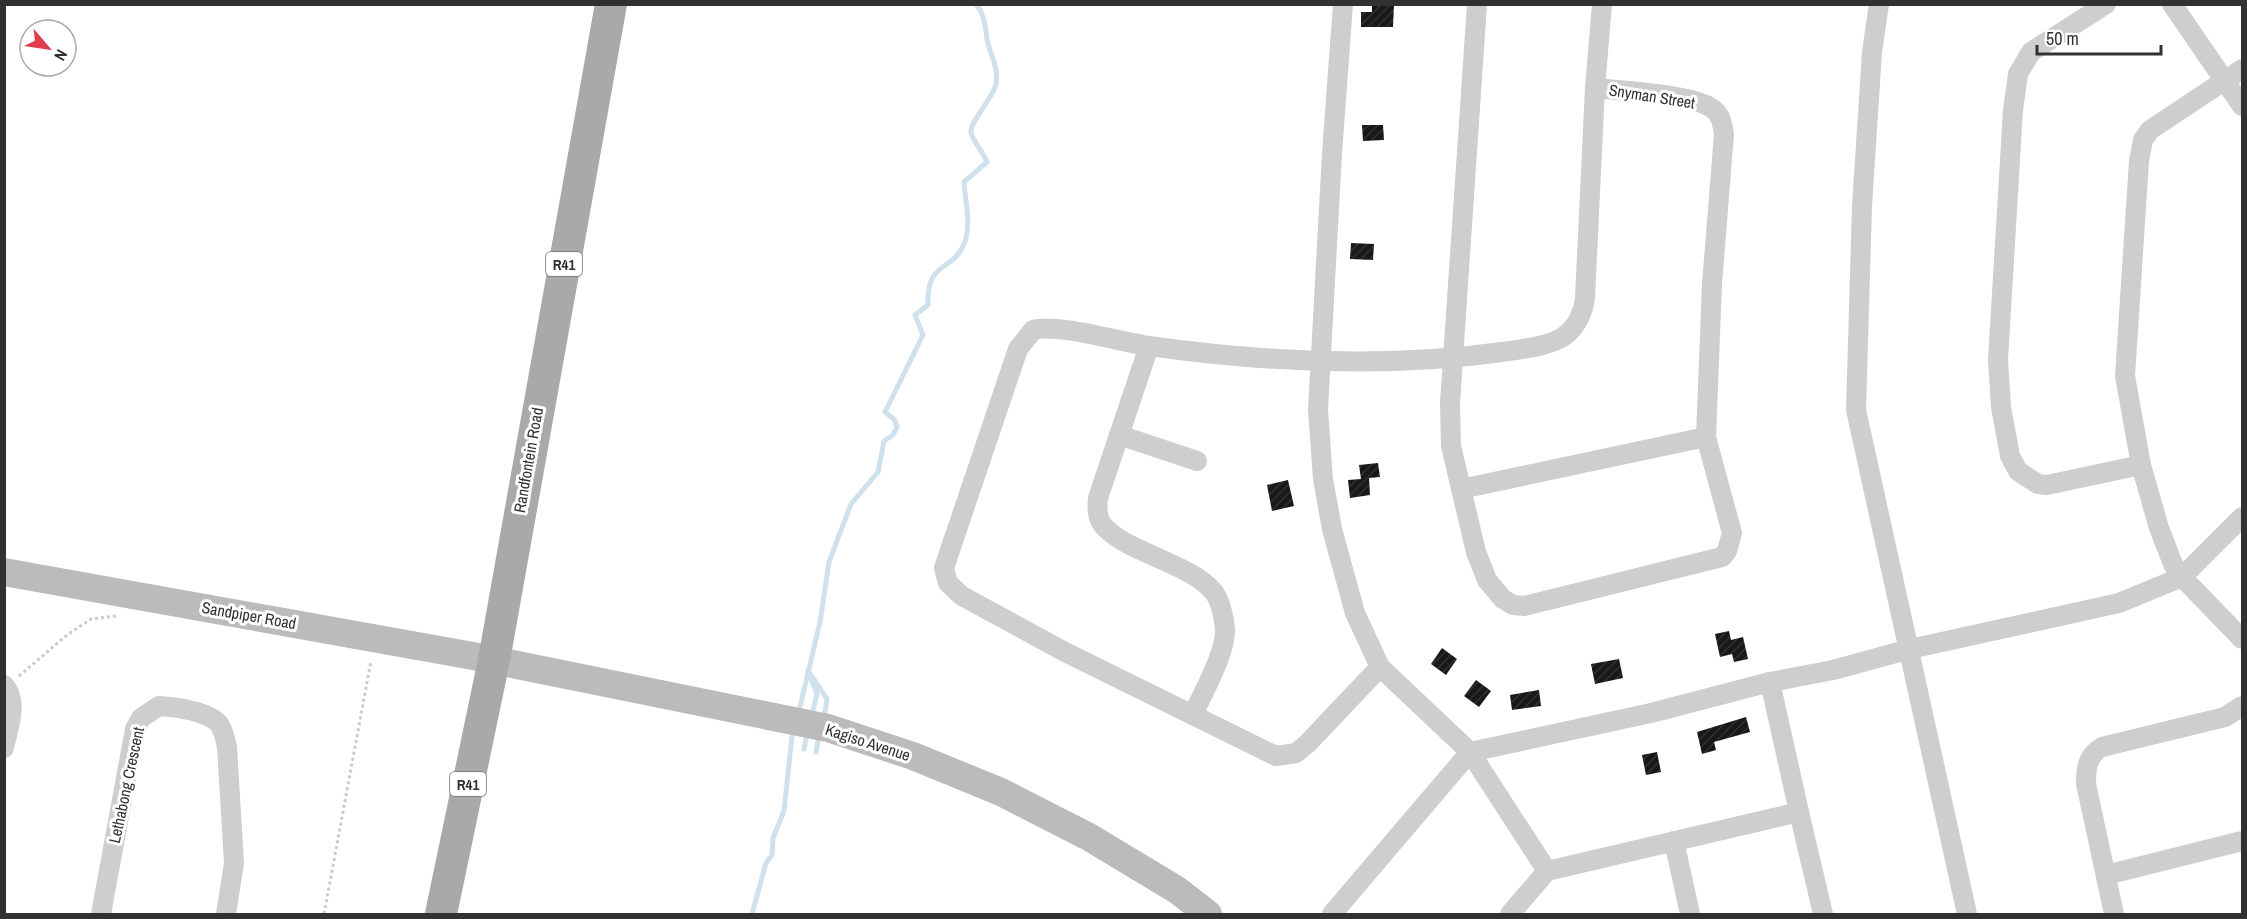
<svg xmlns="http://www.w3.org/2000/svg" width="2247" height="919" font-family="'Archivo Narrow',sans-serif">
	<defs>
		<pattern id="building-hatch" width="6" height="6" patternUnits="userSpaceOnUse" patternTransform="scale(1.5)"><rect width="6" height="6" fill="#181818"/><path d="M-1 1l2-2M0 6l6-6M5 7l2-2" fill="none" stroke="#313131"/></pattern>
	</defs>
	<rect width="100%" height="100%" fill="#fff"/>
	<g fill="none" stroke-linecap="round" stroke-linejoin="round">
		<!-- stream -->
		<g stroke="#cee1ec" stroke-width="5">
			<polyline points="808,671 827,699 825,712"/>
			<polyline points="811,678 817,694 813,710"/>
			<path d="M800,707l20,-85 9,-60 22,-58 27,-32 6,-31 9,-6 4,-8 -3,-8 -9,-7 38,-77 -8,-20 13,-10c-2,-45 25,-33 36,-61 8,-18 1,-43 0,-62l23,-20c-4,-9 -13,-20 -16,-29 -2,-11 22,-34 25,-49 3,-17 -6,-29 -9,-45 -2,-12 -2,-26 -12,-35"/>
			<polyline points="804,749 806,739"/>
			<polyline points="816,752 818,741"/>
			<polyline points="752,914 766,863 772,855 773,838 784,811 792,736"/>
		</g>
	</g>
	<!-- building -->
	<g fill="url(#building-hatch)">
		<polygon points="1372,4 1394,4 1393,27 1361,27 1361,12 1372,12"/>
		<polygon points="1362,125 1383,125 1384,140 1363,141"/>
		<polygon points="1351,243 1374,244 1373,260 1350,259"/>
		<polygon points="1378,463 1380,477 1369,478 1370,495 1350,498 1348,480 1361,479 1359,465"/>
		<polygon points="1288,480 1294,506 1272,511 1267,485"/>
		<polygon points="1729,631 1731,640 1743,637 1748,659 1734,662 1732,654 1720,657 1715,634"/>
		<polygon points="1442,648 1457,659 1446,675 1431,664"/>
		<polygon points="1619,659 1623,678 1595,684 1591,664"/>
		<polygon points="1476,680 1491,691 1479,707 1464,696"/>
		<polygon points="1539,690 1541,706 1512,710 1510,695"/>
		<polygon points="1746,717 1750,732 1714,742 1716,750 1702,754 1697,732"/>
		<polygon points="1657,752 1661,772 1646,775 1642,755"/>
	</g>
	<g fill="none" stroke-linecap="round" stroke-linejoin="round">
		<!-- path -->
		<g stroke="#cbcbcb" stroke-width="3" stroke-dasharray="3 3" stroke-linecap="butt">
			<polyline points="19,676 67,635 91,619 116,616"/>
			<polyline points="324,914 371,661"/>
		</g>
		<!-- street -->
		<g stroke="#cecece" stroke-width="20">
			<polyline points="1343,4 1332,153 1318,410 1323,479 1332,529 1355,613 1380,667 1470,752 1547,871"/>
			<polyline points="1879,4 1872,52 1862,206 1856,410 1967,914"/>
			<polyline points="2106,4 2031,52 2018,74 2013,110 1998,360 2001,407 2010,456 2018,471 2038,484 2047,485 2141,465"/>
			<polyline points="2172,4 2242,106"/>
			<polyline points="2242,69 2150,130 2143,140 2139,161 2125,376 2141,465 2159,528 2173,564 2182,577 2242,639"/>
			<polyline points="1595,88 1602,4"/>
			<path d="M1149,346l-51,152c-1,9 -1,19 4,26 20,27 87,39 110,66 8,8 12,27 13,39 1,24 -22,63 -32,86"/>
			<polyline points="1119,435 1197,461"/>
			<polyline points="1461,489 1706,437"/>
			<path d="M1380,667l-73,77 -11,9 -20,3 -211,-104 -103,-56 -14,-13 -4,-15 74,-219 15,-19c24,-7 87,12 116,16 113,16 240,22 353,6 19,-3 44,-5 61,-15 13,-9 20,-24 22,-39l10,-210c27,3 99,6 118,21 9,7 9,15 11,25l-12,150 -6,153 26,96 -5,18 -5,6 -198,49 -11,-1 -10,-6 -16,-19 -11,-28 -25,-106 -1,-43 27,-399"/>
			<polyline points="1770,682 1799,812"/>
			<path d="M4,685c15,16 4,44 0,63"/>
			<polyline points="1674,841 1690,914"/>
			<polyline points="2106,875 2242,841"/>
			<path d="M101,914l34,-185 6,-11 18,-12c16,1 49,5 60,18 5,7 6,15 8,23l7,116 -8,51"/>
			<polyline points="1332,914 1470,752 1651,713 1770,682 1833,670 1910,649 2119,603 2182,577 2242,517"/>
			<polyline points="1510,914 1547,871 1799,812 1823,914"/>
			<path d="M2114,914l-28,-130c0,-16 1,-28 16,-37l123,-30 17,-11"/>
		</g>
		<!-- secondary -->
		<polyline stroke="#bbb" stroke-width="28" points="4,572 473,656 828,728 913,756 1001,792 1089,837 1177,890 1208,914"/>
		<!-- primary -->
		<polyline stroke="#a9a9a9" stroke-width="32" points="441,914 494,660 611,4"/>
	</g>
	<g text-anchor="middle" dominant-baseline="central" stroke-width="6" stroke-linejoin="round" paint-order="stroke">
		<!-- shield labels -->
		<g fill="#fff" stroke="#6f6f6f" stroke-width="1.5">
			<rect x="546" y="252" width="36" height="24" rx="4.5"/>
			<rect x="450" y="772" width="36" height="24" rx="4.5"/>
		</g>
		<g font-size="15" font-weight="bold" fill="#313131">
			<text x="564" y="264">R41</text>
			<text x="468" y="784">R41</text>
		</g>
		<!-- street labels -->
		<g font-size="16" fill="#313131" stroke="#fff">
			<text transform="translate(1652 96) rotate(9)">Snyman Street</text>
			<text transform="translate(528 460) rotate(-80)">Randfontein Road</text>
			<text transform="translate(249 615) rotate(10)">Sandpiper Road</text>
			<text transform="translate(868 742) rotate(18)">Kagiso Avenue</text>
			<text transform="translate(126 785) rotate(-78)">Lethabong Crescent</text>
		</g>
	</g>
	<!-- border -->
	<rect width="2247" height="919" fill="none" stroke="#313131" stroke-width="12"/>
	<!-- north arrow -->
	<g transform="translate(48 48) rotate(119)"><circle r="28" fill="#ffffff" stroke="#adadad" stroke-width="1.5"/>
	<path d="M0-4.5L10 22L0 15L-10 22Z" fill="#df3d4d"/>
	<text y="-9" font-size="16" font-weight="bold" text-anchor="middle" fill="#313131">N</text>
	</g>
	<!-- scale -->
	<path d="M2037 45v9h124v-9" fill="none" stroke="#313131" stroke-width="3"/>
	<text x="2046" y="45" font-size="18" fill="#313131" stroke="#ffffff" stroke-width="4.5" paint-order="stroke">50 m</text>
</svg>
